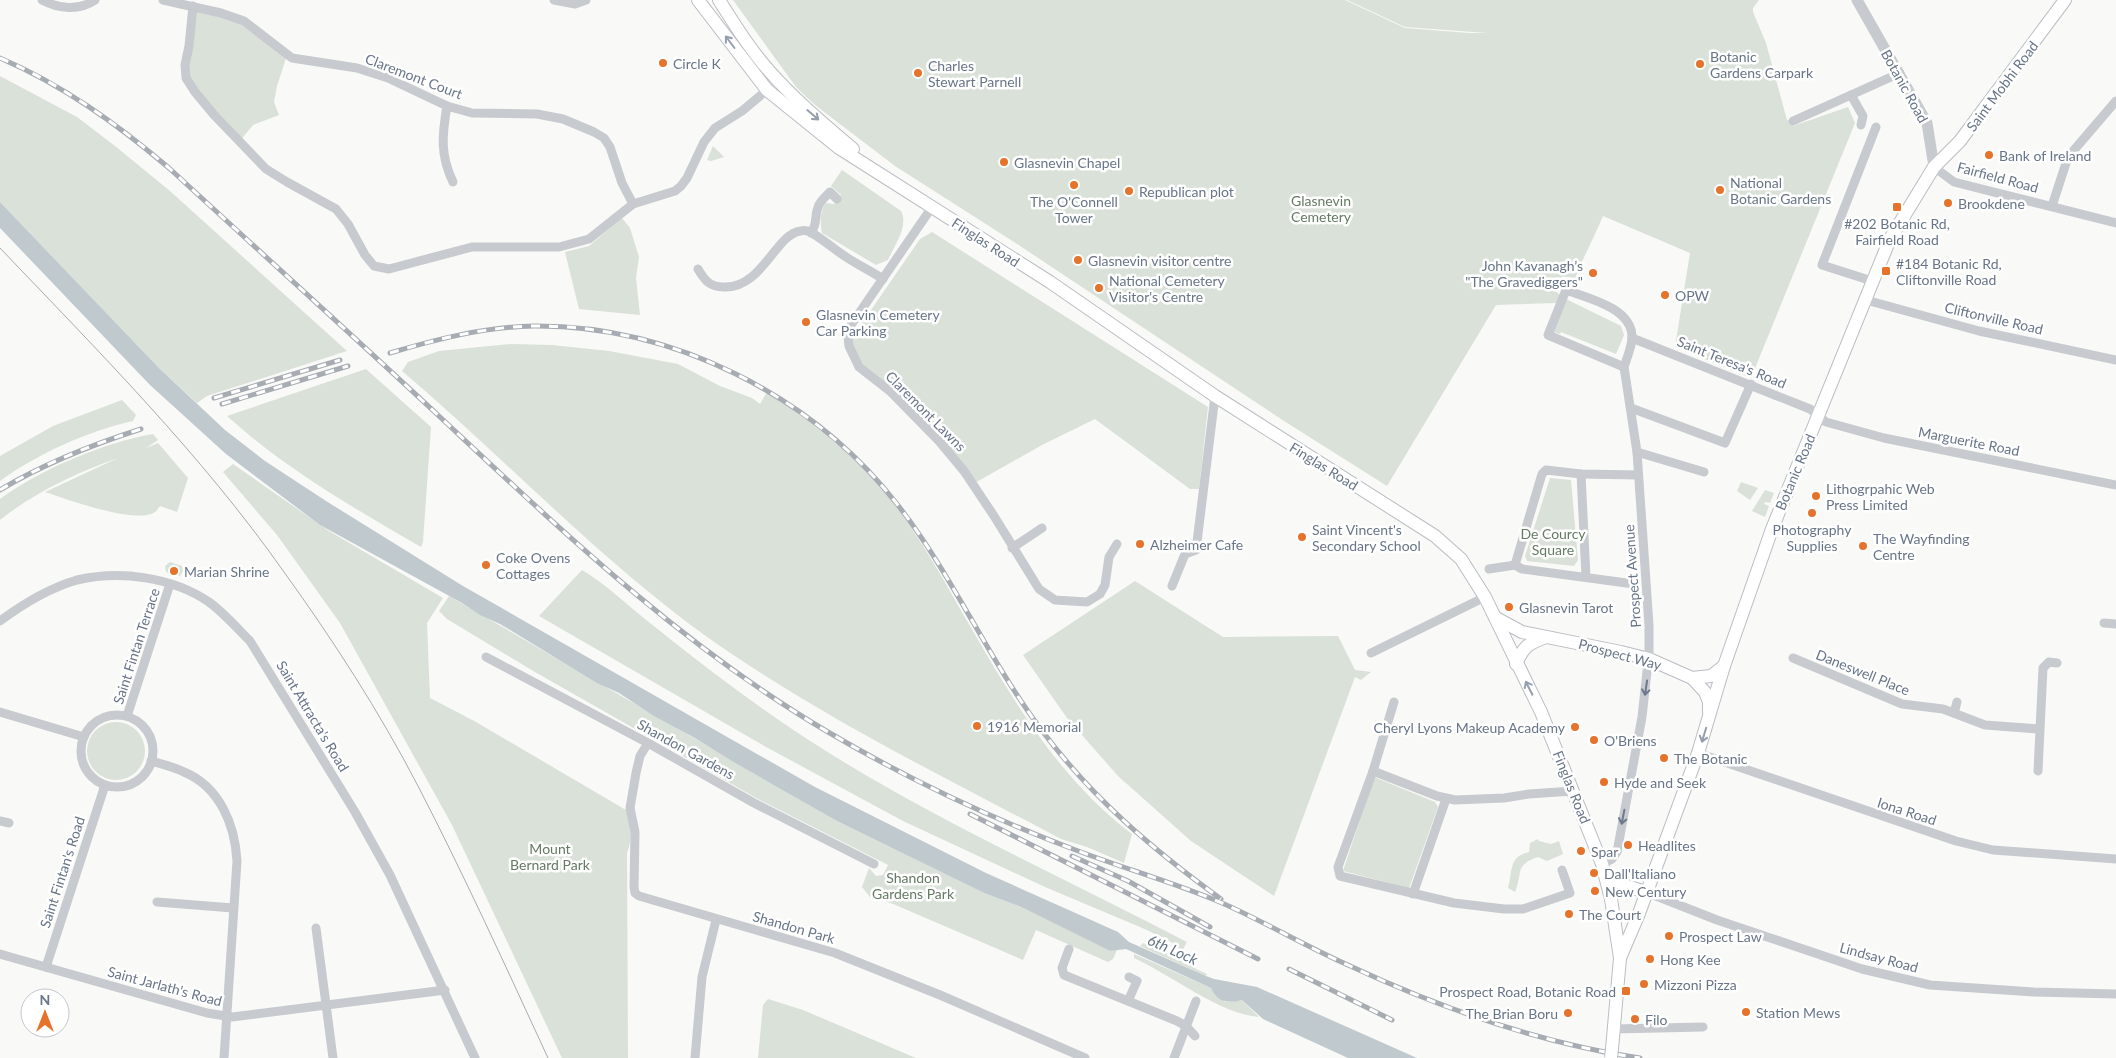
<svg xmlns="http://www.w3.org/2000/svg" width="2116" height="1058" font-family="Lato,sans-serif">
	<rect width="100%" height="100%" fill="#f9f9f7"/>
	<!-- green -->
	<g fill="#dae1d8">
		<path d="M733,0h612l60,28 64,5h18l-82,-6 -58,-27h412l-6,8v4l13,31 21,77 6,1v5l55,-19 7,16 -104,255 -76,-31 15,-94 -87,-37c-9,22 -20,41 -28,63 -11,-4 -16,-3 -24,5l9,12 -4,7 -60,2 -109,181 -103,-65 -270,-179 -119,-76 -80,-61 -19,-18z"/>
		<polygon points="193,6 244,21 287,55 277,86 274,102 279,115 253,125 239,142 186,78"/>
		<polygon points="0,76 77,117 115,146 170,191 347,351 207,396 197,403 159,368 0,202"/>
		<polygon points="713,146 724,157 711,161 707,160"/>
		<path d="M842,170l59,41c8,15 -7,35 -13,49l-12,5 -54,-32c-2,-9 -2,-23 4,-30l8,1 7,-9 -10,-9z"/>
		<polygon points="622,218 630,228 639,257 636,278 640,315 579,309 565,252 589,246"/>
		<polygon points="932,232 1208,407 1199,489 1190,489 1095,419 1042,445 973,484 939,441 859,367 848,337 857,339 862,323 920,239"/>
		<polygon points="1566,299 1621,326 1624,335 1616,354 1561,332 1560,334 1553,332"/>
		<path d="M511,344l41,1 57,6 69,13 42,22 32,12 8,6 7,-12c41,28 81,57 113,95 31,36 56,79 79,120 48,83 95,168 173,227l-8,29 -37,-16 -26,-8c-119,-63 -240,-122 -351,-200 -111,-79 -204,-180 -308,-268l6,-9 31,-11z"/>
		<path d="M366,369l65,58 -8,115 -2,5c-67,-39 -136,-78 -194,-131z"/>
		<path d="M122,400l14,15 -3,6c-45,10 -96,33 -133,60v-25l53,-30z"/>
		<path d="M153,434l5,6 -12,8 12,-5 30,35 -11,34 -17,-6c-2,2 -3,5 -5,6 -18,13 -89,-13 -110,-20l73,-34c-42,15 -83,34 -118,62v-21c39,-29 105,-57 153,-65z"/>
		<path d="M233,464l96,67 114,67 -16,25 3,75 46,24 150,88c5,16 7,27 1,43l1,205h-66l-110,-233 -112,-202 -63,-88 -54,-63z"/>
		<polygon points="1550,478 1571,480 1578,560 1574,566 1527,561 1525,556"/>
		<polygon points="1741,482 1758,488 1750,500 1737,491"/>
		<polygon points="1765,490 1774,493 1770,503 1765,502 1764,504 1769,506 1765,517 1752,511"/>
		<polygon points="170,562 182,566 183,571 180,576 166,572 165,566"/>
		<path d="M582,570c25,15 45,35 68,53 46,37 93,73 142,106 124,83 263,144 395,213l-5,9 -11,-9 -24,-12 -102,-43 -142,-66 -135,-73 -229,-132z"/>
		<polygon points="1135,581 1223,637 1338,636 1355,670 1371,672 1361,680 1355,677 1274,896 1191,841 1118,776 1067,718 1023,655"/>
		<polygon points="449,596 837,821 984,893 1019,906 1110,951 1117,950 1113,959 1108,962 1036,930 1023,960 891,903 870,897 862,887 869,868 876,876 883,875 888,865 758,799 535,672 447,619 439,611"/>
		<circle cx="116" cy="751" r="29"/>
		<polygon points="1374,777 1435,802 1438,807 1409,888 1343,871"/>
		<path d="M1538,839l1,2 12,3 8,-3 4,13 -16,7 -9,-4c-24,8 -15,16 -23,35l-7,-4c5,-17 0,-31 21,-36l1,-9z"/>
		<polygon points="1143,943 1188,962 1196,969 1207,974 1206,976 1140,946"/>
		<path d="M1134,954l77,34 14,14 17,-2 17,17c-39,-3 -88,-42 -125,-59z"/>
		<polygon points="768,999 803,1010 916,1058 758,1058 763,1005"/>
	</g>
	<!-- water -->
	<path fill="#c0c9ce" d="M0,202l159,166 66,62 40,31 61,40 137,85 352,201 171,86 132,59 11,10 77,34 8,3 43,8 160,71h-69l-85,-39 -21,-19c-15,3 -24,3 -31,-12l-85,-39 -16,2 -91,-45 -35,-13 -147,-72 -105,-60 -39,-24 -39,-21 -35,-23 -22,-10 -97,-59 -20,-9 -18,-12 -142,-78 -94,-71 -76,-69 -150,-157z"/>
	<g fill="none" stroke-linecap="round" stroke-linejoin="round">
		<!-- secondary casing -->
		<g stroke="#b9bdc3" stroke-width="14">
			<g id="secondary">
				<polyline points="698,0 767,90 839,148 1050,282 1215,396 1435,536 1461,559 1485,597 1541,712 1602,864 1611,899 1620,958 1612,1049"/>
				<path d="M719,0c16,25 32,51 52,73 25,28 54,52 82,76"/>
				<polyline points="1496,618 1522,632 1621,652 1649,659 1692,678 1705,692 1709,702 1709,712"/>
				<path d="M1516,664c8,-18 11,-20 30,-27"/>
				<polyline points="1692,678 1711,676 1724,666"/>
				<polyline points="1607,880 1646,892"/>
				<polyline points="1620,958 1638,916 1698,753 1724,666 1772,529 1890,239 1934,167 1960,141 2065,0"/>
			</g>
		</g>
		<!-- minor -->
		<g stroke="#c7cace" stroke-width="9">
			<path d="M42,0c17,9 37,11 53,0"/>
			<polyline points="163,0 221,13 244,21 292,58 357,68 388,78 447,106 472,113 537,114 563,119 594,132 604,138 610,147 622,183 633,204"/>
			<polyline points="554,0 575,4 586,0"/>
			<polyline points="193,6 189,46 185,65 186,78 195,92 215,116 266,169 287,182 336,209 348,224 365,255 374,266 389,269 472,247 559,247 589,239 633,204 675,191 681,186 687,178 704,142 715,128 742,111 779,80"/>
			<polyline points="1851,95 1863,116 1861,125"/>
			<path d="M447,106c-5,29 -7,49 6,76"/>
			<polyline points="1793,121 1900,73"/>
			<polyline points="1934,167 1954,182 2116,223"/>
			<polyline points="2052,206 2068,157 2116,101"/>
			<polyline points="932,207 851,325 848,337 849,346 859,367 891,392 939,441 964,471 994,516 1039,589 1055,600 1087,602 1100,594 1105,585 1109,557 1117,544"/>
			<path d="M811,233c7,-9 3,-19 8,-28 2,-5 7,-9 11,-13l7,7"/>
			<path d="M698,269c7,12 12,18 26,18 38,2 52,-54 77,-56 4,-1 8,0 11,2 12,7 23,17 34,24 12,8 25,14 37,22"/>
			<polyline points="1872,281 1822,265 1876,127"/>
			<path d="M1566,290c22,8 66,18 66,47 0,10 -5,20 -8,30l-76,-32z"/>
			<polyline points="1866,300 1979,331 2116,360"/>
			<polyline points="1632,338 1810,409 1826,422 1884,438 2116,485"/>
			<polyline points="1631,408 1725,443 1751,384"/>
			<polyline points="1637,452 1704,472"/>
			<polyline points="1581,474 1586,577"/>
			<polyline points="1012,548 1042,528"/>
			<polyline points="1489,569 1515,565"/>
			<polyline points="1634,584 1522,569 1515,565 1542,474 1546,470 1581,474 1638,475"/>
			<polyline points="1172,586 1185,554 1196,550 1215,396"/>
			<path d="M0,621c23,-17 49,-33 77,-41 43,-10 95,-3 132,22 15,11 28,26 41,39l105,171 35,63 85,183"/>
			<polyline points="2104,623 2116,624"/>
			<polyline points="1371,653 1485,597"/>
			<polyline points="486,657 648,743 754,803 874,864"/>
			<polyline points="1793,658 1902,704 1943,709 1985,725 2039,729"/>
			<polyline points="1394,702 1373,771 1338,867 1340,876 1454,903 1504,909 1523,909 1570,893 1562,870"/>
			<polyline points="0,712 84,737"/>
			<polyline points="1954,713 1957,702"/>
			<circle cx="117" cy="751" r="36"/>
			<polyline points="127,716 170,584"/>
			<polyline points="648,743 640,756 636,773 630,808 635,832 634,887 635,893 639,896 835,953 940,995 1085,1058"/>
			<polyline points="1698,753 1956,841 1993,850 2116,859"/>
			<path d="M151,761c11,3 23,6 33,11 36,15 51,53 53,89l-13,197"/>
			<polyline points="1373,771 1437,796 1455,800 1504,798 1529,794 1573,791"/>
			<polyline points="2038,771 2043,668 2049,662 2057,663"/>
			<polyline points="0,821 9,823"/>
			<polyline points="1602,864 1612,859 1617,852 1642,717 1649,653 1649,625 1637,452 1624,367"/>
			<polyline points="1646,892 1717,920 1862,969 1930,985 2034,992 2116,994"/>
			<polyline points="1413,894 1446,799"/>
			<polyline points="157,902 233,908"/>
			<polyline points="316,928 333,1058"/>
			<polyline points="1069,949 1062,968 1064,975 1177,1021 1186,1026 1195,1036"/>
			<polyline points="0,954 207,1013 232,1017 445,990"/>
			<polyline points="46,967 105,785"/>
			<polyline points="1128,1001 1137,981 1129,977"/>
			<polyline points="1614,1029 1703,1027"/>
			<polyline points="695,1058 702,977 716,920"/>
			<polyline points="1174,1058 1196,1001"/>
		</g>
		<!-- tertiary -->
		<polyline stroke="#c7cace" stroke-width="11" points="1857,0 1927,123 1934,167"/>
		<!-- secondary -->
		<use href="#secondary" stroke="#fff" stroke-width="12"/>
		<!-- tram -->
		<path stroke="#a7acb3" stroke-width="1" d="M0,248c99,104 201,206 284,324 49,68 95,139 134,214 46,89 88,181 130,272"/>
		<!-- rail casing -->
		<g stroke="#a7acb3" stroke-width="5">
			<g id="rail">
				<path d="M0,58c63,27 117,66 169,110 90,83 181,165 271,249 122,114 243,230 388,315 78,46 160,85 245,117 49,19 100,33 149,54 43,19 83,43 126,62 92,43 191,78 292,93"/>
				<path d="M390,353c47,-14 94,-26 144,-27 138,-1 278,69 363,178 55,70 90,153 143,224 51,69 112,121 181,171"/>
				<polyline points="214,398 340,360"/>
				<polyline points="222,404 348,366"/>
				<path d="M0,490c45,-27 91,-45 141,-61"/>
				<polyline points="970,814 1258,959"/>
				<polyline points="1072,856 1128,881 1210,927"/>
				<polyline points="1289,969 1392,1020"/>
			</g>
		</g>
		<!-- rail -->
		<use href="#rail" stroke="#fff" stroke-width="3" stroke-dasharray="9" stroke-linecap="butt"/>
		<!-- secondary-bridge casing -->
		<g stroke="#b9bdc3" stroke-width="14" stroke-linecap="butt">
			<polyline id="secondary-bridge" points="1611,1058 1612,1049"/>
		</g>
		<!-- secondary-bridge -->
		<use href="#secondary-bridge" stroke="#fff" stroke-width="12"/>
	</g>
	<!-- one-way arrows -->
	<defs><path id="oneway-shaft" d="M-6 0H5M1.5-3L5.5 0L1.5 3" fill="none" stroke-width="1.6" stroke-linecap="round" stroke-linejoin="round" transform="scale(1.25)"/></defs>
	<g stroke="#959eac">
		<use href="#oneway-shaft" transform="translate(730 42) rotate(-127)"/>
		<use href="#oneway-shaft" transform="translate(813 115) rotate(41)"/>
		<use href="#oneway-shaft" transform="translate(1529 688) rotate(-117)"/>
		<use href="#oneway-shaft" transform="translate(1704 735) rotate(107)"/>
	</g>
	<g stroke="#6d798c">
		<use href="#oneway-shaft" transform="translate(1646 688) rotate(98)"/>
		<use href="#oneway-shaft" transform="translate(1623 817) rotate(101)"/>
	</g>
	<!-- markers -->
	<g fill="#e5732b" stroke="#fff" stroke-width="2">
		<circle cx="663" cy="63" r="5"/>
		<circle cx="1700" cy="64" r="5"/>
		<circle cx="918" cy="73" r="5"/>
		<circle cx="1989" cy="155" r="5"/>
		<circle cx="1004" cy="162" r="5"/>
		<circle cx="1074" cy="185" r="5"/>
		<circle cx="1720" cy="190" r="5"/>
		<circle cx="1129" cy="191" r="5"/>
		<circle cx="1948" cy="203" r="5"/>
		<rect x="1892" y="202" width="10" height="10" rx="2.5"/>
		<circle cx="1078" cy="260" r="5"/>
		<rect x="1881" y="266" width="10" height="10" rx="2.5"/>
		<circle cx="1593" cy="273" r="5"/>
		<circle cx="1099" cy="288" r="5"/>
		<circle cx="1665" cy="295" r="5"/>
		<circle cx="806" cy="322" r="5"/>
		<circle cx="1816" cy="496" r="5"/>
		<circle cx="1812" cy="513" r="5"/>
		<circle cx="1302" cy="537" r="5"/>
		<circle cx="1140" cy="544" r="5"/>
		<circle cx="1863" cy="546" r="5"/>
		<circle cx="486" cy="565" r="5"/>
		<circle cx="174" cy="571" r="5"/>
		<circle cx="1509" cy="607" r="5"/>
		<circle cx="977" cy="726" r="5"/>
		<circle cx="1575" cy="727" r="5"/>
		<circle cx="1594" cy="740" r="5"/>
		<circle cx="1664" cy="758" r="5"/>
		<circle cx="1604" cy="782" r="5"/>
		<circle cx="1628" cy="845" r="5"/>
		<circle cx="1581" cy="851" r="5"/>
		<circle cx="1594" cy="873" r="5"/>
		<circle cx="1595" cy="891" r="5"/>
		<circle cx="1569" cy="914" r="5"/>
		<circle cx="1669" cy="936" r="5"/>
		<circle cx="1650" cy="959" r="5"/>
		<circle cx="1644" cy="984" r="5"/>
		<rect x="1621" y="986" width="10" height="10" rx="2.5"/>
		<circle cx="1746" cy="1012" r="5"/>
		<circle cx="1568" cy="1013" r="5"/>
		<circle cx="1635" cy="1019" r="5"/>
	</g>
	<g text-anchor="middle" dominant-baseline="central" stroke-width="5" stroke-linejoin="round" paint-order="stroke">
		<!-- poi labels -->
		<g font-size="14" fill="#687588" stroke="#fff" text-anchor="start">
			<text x="1710" y="56">Botanic<tspan x="1710" dy="16">Gardens Carpark</tspan></text>
			<text x="673" y="63">Circle K</text>
			<text x="928" y="65">Charles<tspan x="928" dy="16">Stewart Parnell</tspan></text>
			<text x="1999" y="155">Bank of Ireland</text>
			<text x="1014" y="162">Glasnevin Chapel</text>
			<text x="1730" y="182">National<tspan x="1730" dy="16">Botanic Gardens</tspan></text>
			<text x="1139" y="191">Republican plot</text>
			<text x="1074" y="201" text-anchor="middle">The O'Connell<tspan x="1074" dy="16">Tower</tspan></text>
			<text x="1958" y="203">Brookdene</text>
			<text x="1897" y="223" text-anchor="middle">#202 Botanic Rd,<tspan x="1897" dy="16">Fairfield Road</tspan></text>
			<text x="1088" y="260">Glasnevin visitor centre</text>
			<text x="1896" y="263">#184 Botanic Rd,<tspan x="1896" dy="16">Cliftonville Road</tspan></text>
			<text x="1583" y="265" text-anchor="end">John Kavanagh’s<tspan x="1583" dy="16">"The Gravediggers"</tspan></text>
			<text x="1109" y="280">National Cemetery<tspan x="1109" dy="16">Visitor's Centre</tspan></text>
			<text x="1675" y="295">OPW</text>
			<text x="816" y="314">Glasnevin Cemetery<tspan x="816" dy="16">Car Parking</tspan></text>
			<text x="1826" y="488">Lithogrpahic Web<tspan x="1826" dy="16">Press Limited</tspan></text>
			<text x="1312" y="529">Saint Vincent's<tspan x="1312" dy="16">Secondary School</tspan></text>
			<text x="1812" y="529" text-anchor="middle">Photography<tspan x="1812" dy="16">Supplies</tspan></text>
			<text x="1873" y="538">The Wayfinding<tspan x="1873" dy="16">Centre</tspan></text>
			<text x="1150" y="544">Alzheimer Cafe</text>
			<text x="496" y="557">Coke Ovens<tspan x="496" dy="16">Cottages</tspan></text>
			<text x="184" y="571">Marian Shrine</text>
			<text x="1519" y="607">Glasnevin Tarot</text>
			<text x="987" y="726">1916 Memorial</text>
			<text x="1565" y="727" text-anchor="end">Cheryl Lyons Makeup Academy</text>
			<text x="1604" y="740">O'Briens</text>
			<text x="1674" y="758">The Botanic</text>
			<text x="1614" y="782">Hyde and Seek</text>
			<text x="1638" y="845">Headlites</text>
			<text x="1591" y="851">Spar</text>
			<text x="1604" y="873">Dall'Italiano</text>
			<text x="1605" y="891">New Century</text>
			<text x="1579" y="914">The Court</text>
			<text x="1679" y="936">Prospect Law</text>
			<text x="1660" y="959">Hong Kee</text>
			<text x="1654" y="984">Mizzoni Pizza</text>
			<text x="1616" y="991" text-anchor="end">Prospect Road, Botanic Road</text>
			<text x="1756" y="1012">Station Mews</text>
			<text x="1558" y="1013" text-anchor="end">The Brian Boru</text>
			<text x="1645" y="1019">Filo</text>
		</g>
		<!-- street labels -->
		<g font-size="14" fill="#687588" stroke="#fff">
			<text transform="translate(414 76) rotate(21)">Claremont Court</text>
			<text transform="translate(1905 86) rotate(61)">Botanic Road</text>
			<text transform="translate(2002 86) rotate(-53)">Saint Mobhi Road</text>
			<text transform="translate(1998 177) rotate(15)">Fairfield Road</text>
			<text transform="translate(986 242) rotate(33)">Finglas Road</text>
			<text transform="translate(1994 318) rotate(13)">Cliftonville Road</text>
			<text transform="translate(1732 362) rotate(22)">Saint Teresa's Road</text>
			<text transform="translate(926 411) rotate(45)">Claremont Lawns</text>
			<text transform="translate(1969 441) rotate(11)">Marguerite Road</text>
			<text transform="translate(1324 466) rotate(32)">Finglas Road</text>
			<text transform="translate(1795 472) rotate(-67)">Botanic Road</text>
			<text transform="translate(1632 576) rotate(-94)">Prospect Avenue</text>
			<text transform="translate(136 646) rotate(-72)">Saint Fintan Terrace</text>
			<text transform="translate(1620 654) rotate(15)">Prospect Way</text>
			<text transform="translate(1863 672) rotate(22)">Daneswell Place</text>
			<text transform="translate(313 716) rotate(59)">Saint Attracta's Road</text>
			<text transform="translate(686 749) rotate(29)">Shandon Gardens</text>
			<text transform="translate(1572 787) rotate(68)">Finglas Road</text>
			<text transform="translate(1907 811) rotate(18)">Iona Road</text>
			<text transform="translate(62 872) rotate(-72)">Saint Fintan's Road</text>
			<text transform="translate(794 927) rotate(16)">Shandon Park</text>
			<text transform="translate(1879 957) rotate(15)">Lindsay Road</text>
			<text transform="translate(165 986) rotate(15)">Saint Jarlath's Road</text>
		</g>
		<!-- park labels -->
		<g font-size="14" fill="#647a63" stroke="#fff">
			<text x="1321" y="200">Glasnevin<tspan x="1321" dy="16">Cemetery</tspan></text>
			<text x="1553" y="533">De Courcy<tspan x="1553" dy="16">Square</tspan></text>
			<text x="550" y="848">Mount<tspan x="550" dy="16">Bernard Park</tspan></text>
			<text x="913" y="877">Shandon<tspan x="913" dy="16">Gardens Park</tspan></text>
		</g>
		<!-- water labels -->
		<g font-size="15" font-style="italic" fill="#647683" stroke="#fff">
			<text transform="translate(1173 949) rotate(24)">6th Lock</text>
		</g>
	</g>
	<!-- north arrow -->
	<g transform="translate(45 1013)"><circle r="24" fill="#ffffff" stroke="#c3c8cf"/>
	<path d="M0-4L9 19L0 12L-9 19Z" fill="#e5732b"/>
	<text y="-8" font-size="14" font-weight="bold" text-anchor="middle" fill="#687588">N</text>
	</g>
</svg>
